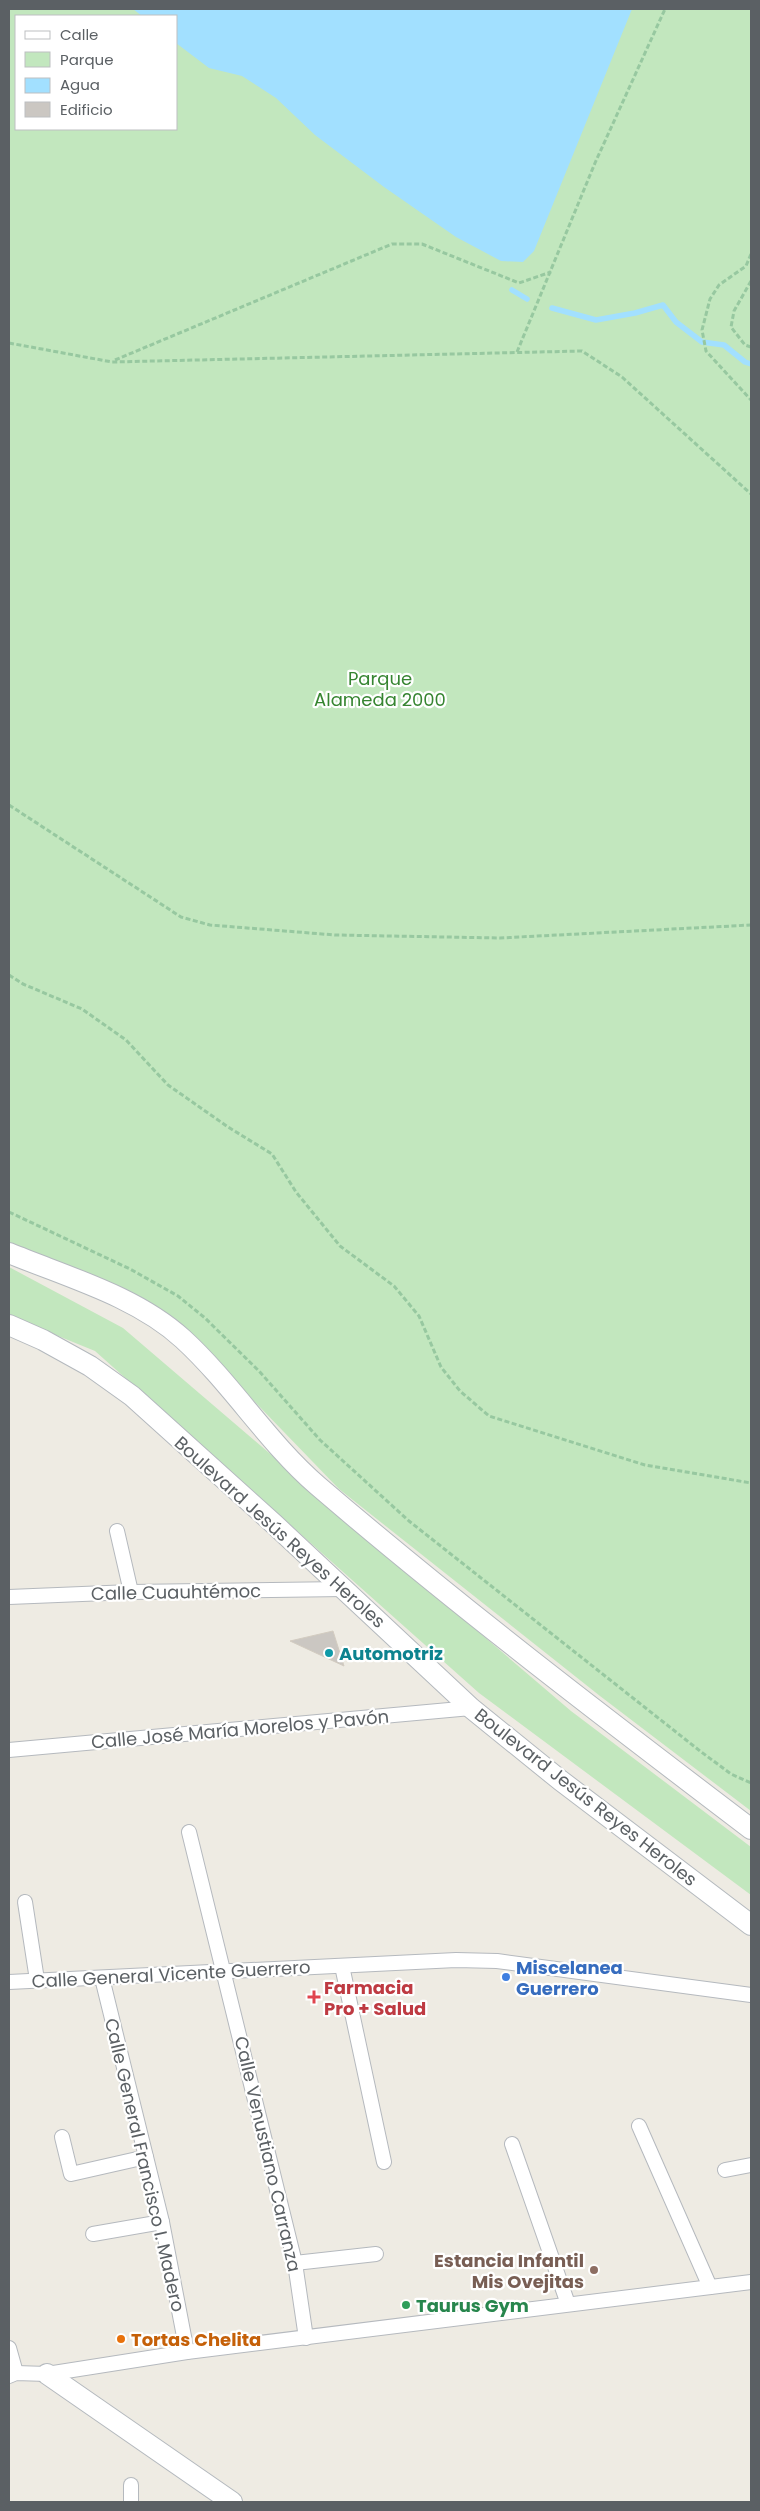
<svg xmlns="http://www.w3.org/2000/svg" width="760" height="2511" font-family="Poppins,sans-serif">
	<rect width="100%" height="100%" fill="#eeebe3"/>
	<!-- green -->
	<g fill="#c2e7be" fill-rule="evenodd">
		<path d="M9,9h742v1802l-151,-115 -261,-207 -166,-172 -164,-69zM16,16h160v113h-160z"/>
		<polygon points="9,1267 123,1328 571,1711 751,1847 751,1895 479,1693 95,1351 9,1316"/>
	</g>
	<!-- water -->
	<polygon fill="#a2e0ff" points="133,9 632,9 534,251 523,262 501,261 456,237 384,187 315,135 276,98 242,76 209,68 176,43 176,16 142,16"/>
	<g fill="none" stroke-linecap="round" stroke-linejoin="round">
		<!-- stream -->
		<g stroke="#a2e0ff" stroke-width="5.5">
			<polyline points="512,290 527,299"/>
			<polyline points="552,308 596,320 635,313 663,305 676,322 702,342 724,345 745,362 751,364"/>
		</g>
	</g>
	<!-- building -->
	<polygon fill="#cbc7c2" stroke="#d3ccc1" points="333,1631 344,1666 290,1641"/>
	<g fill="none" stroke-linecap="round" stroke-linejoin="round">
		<!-- street casing -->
		<g stroke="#b5b9be" stroke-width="16">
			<g id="street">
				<polyline points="117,1531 131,1592"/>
				<polyline points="9,1597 131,1592 344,1589"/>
				<polyline points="9,1750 471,1708"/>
				<polyline points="189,1832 295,2263 306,2338"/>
				<polyline points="25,1902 37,1980"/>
				<polyline points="342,1966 384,2162"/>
				<polyline points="102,1978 162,2222 187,2352"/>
				<polyline points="9,1982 456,1960 497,1961 751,1995"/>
				<polyline points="639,2126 710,2287"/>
				<polyline points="62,2137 71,2174 146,2157"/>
				<polyline points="512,2144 568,2304"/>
				<polyline points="725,2170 751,2165"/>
				<polyline points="93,2234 162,2222"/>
				<polyline points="295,2263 376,2254"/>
				<polyline points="9,2348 16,2373"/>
				<polyline points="9,2376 16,2373 47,2374 187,2352 751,2282"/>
				<polyline points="131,2485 131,2502"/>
			</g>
		</g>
		<!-- secondary casing -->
		<g stroke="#b4b9be" stroke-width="22">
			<g id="secondary">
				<path d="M9,1253c58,24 127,43 174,86 49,45 85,104 135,147 140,120 287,232 433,343"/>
				<polyline points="9,1325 43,1340 90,1366 132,1396 274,1524 471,1708 560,1780 751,1925"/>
				<polyline points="47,2374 232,2502"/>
			</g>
		</g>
		<!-- path -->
		<g stroke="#97c8a0" stroke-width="3" stroke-dasharray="5 2.5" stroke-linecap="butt">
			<polyline points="751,254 746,266 719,285 710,299 702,330 706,351 751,400"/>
			<polyline points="751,281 734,311 731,327 745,345 751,347"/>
			<polyline points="9,343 112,362 582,351 622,377 751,494"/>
			<polyline points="517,352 595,163 665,9"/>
			<polyline points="115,360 392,244 422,244 519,283 551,272"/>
			<polyline points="9,805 181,917 210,925 335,935 500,938 751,925"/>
			<polyline points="9,975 23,984 82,1009 126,1040 168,1085 228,1127 272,1154 296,1192 340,1246 394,1286 419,1316 441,1367 460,1391 489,1416 645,1465 751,1483"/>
			<polyline points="9,1212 130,1269 178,1296 205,1318 259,1371 320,1440 409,1521 700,1751 731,1774 751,1783"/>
		</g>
		<!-- street -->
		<use href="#street" stroke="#fff" stroke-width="14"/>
		<!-- secondary -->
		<use href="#secondary" stroke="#fff" stroke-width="20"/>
	</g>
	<!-- markers -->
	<circle fill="#0f9aa8" stroke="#fff" stroke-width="2" cx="329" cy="1653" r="5"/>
	<circle fill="#3f7fe0" stroke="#fff" stroke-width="2" cx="506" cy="1977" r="5"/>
	<path fill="#e0444e" stroke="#fff" stroke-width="2" d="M311.5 1989.5h5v5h5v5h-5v5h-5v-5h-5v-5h5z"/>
	<circle fill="#8d6e63" stroke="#fff" stroke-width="2" cx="594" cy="2270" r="5"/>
	<circle fill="#2e9e5b" stroke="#fff" stroke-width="2" cx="406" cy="2305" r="5"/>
	<circle fill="#e8710a" stroke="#fff" stroke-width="2" cx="121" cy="2339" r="5"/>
	<g text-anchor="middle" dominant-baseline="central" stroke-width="4.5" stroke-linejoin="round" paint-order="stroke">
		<!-- park labels -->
		<g font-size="18" fill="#368531" stroke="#fff">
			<text x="380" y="678">Parque<tspan x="380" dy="21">Alameda 2000</tspan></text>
		</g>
		<!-- street labels -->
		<g font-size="18" fill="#5b6064" stroke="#fff">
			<text transform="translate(280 1532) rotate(42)">Boulevard Jesús Reyes Heroles</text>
			<text transform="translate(176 1592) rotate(-1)">Calle Cuauhtémoc</text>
			<text transform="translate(240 1729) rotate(-5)">Calle José María Morelos y Pavón</text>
			<text transform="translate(586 1797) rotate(38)">Boulevard Jesús Reyes Heroles</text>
			<text transform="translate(171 1974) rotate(-3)">Calle General Vicente Guerrero</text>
			<text transform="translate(268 2154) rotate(77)">Calle Venustiano Carranza</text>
			<text transform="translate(145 2165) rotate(77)">Calle General Francisco I. Madero</text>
		</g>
		<!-- culture labels -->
		<g font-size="18" font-weight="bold" fill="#0d838f" stroke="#fff" text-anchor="start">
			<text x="339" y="1653">Automotriz</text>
		</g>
		<!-- shop labels -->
		<g font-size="18" font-weight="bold" fill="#366cbe" stroke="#fff" text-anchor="start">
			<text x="516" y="1967">Miscelanea<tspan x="516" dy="21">Guerrero</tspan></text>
		</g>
		<!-- health labels -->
		<g font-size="18" font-weight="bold" fill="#be3a42" stroke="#fff" text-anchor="start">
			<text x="324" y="1987">Farmacia<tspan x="324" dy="21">Pro + Salud</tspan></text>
		</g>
		<!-- education labels -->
		<g font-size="18" font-weight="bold" fill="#785e54" stroke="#fff" text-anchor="end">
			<text x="584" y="2260">Estancia Infantil<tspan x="584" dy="21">Mis Ovejitas</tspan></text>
		</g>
		<!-- leisure labels -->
		<g font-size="18" font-weight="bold" fill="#27864d" stroke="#fff" text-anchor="start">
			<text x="416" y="2305">Taurus Gym</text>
		</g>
		<!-- food labels -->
		<g font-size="18" font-weight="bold" fill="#c56008" stroke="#fff" text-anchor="start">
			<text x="131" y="2339">Tortas Chelita</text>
		</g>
	</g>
	<!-- border -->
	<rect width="760" height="2511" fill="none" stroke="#5b6064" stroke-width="20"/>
	<!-- legend -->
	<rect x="15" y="15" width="162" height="115" fill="#ffffff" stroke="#bdbfc1"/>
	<rect x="25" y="31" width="25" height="8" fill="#ffffff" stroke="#bdbfc1"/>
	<text x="60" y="40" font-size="15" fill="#5b6064">Calle</text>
	<rect x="25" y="52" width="25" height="15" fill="#c2e7be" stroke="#bdbfc1"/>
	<text x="60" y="65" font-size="15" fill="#5b6064">Parque</text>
	<rect x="25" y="78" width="25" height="15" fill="#a2e0ff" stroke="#bdbfc1"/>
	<text x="60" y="90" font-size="15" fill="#5b6064">Agua</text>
	<rect x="25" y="102" width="25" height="15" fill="#cbc7c2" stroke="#bdbfc1"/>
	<text x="60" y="115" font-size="15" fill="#5b6064">Edificio</text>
</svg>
